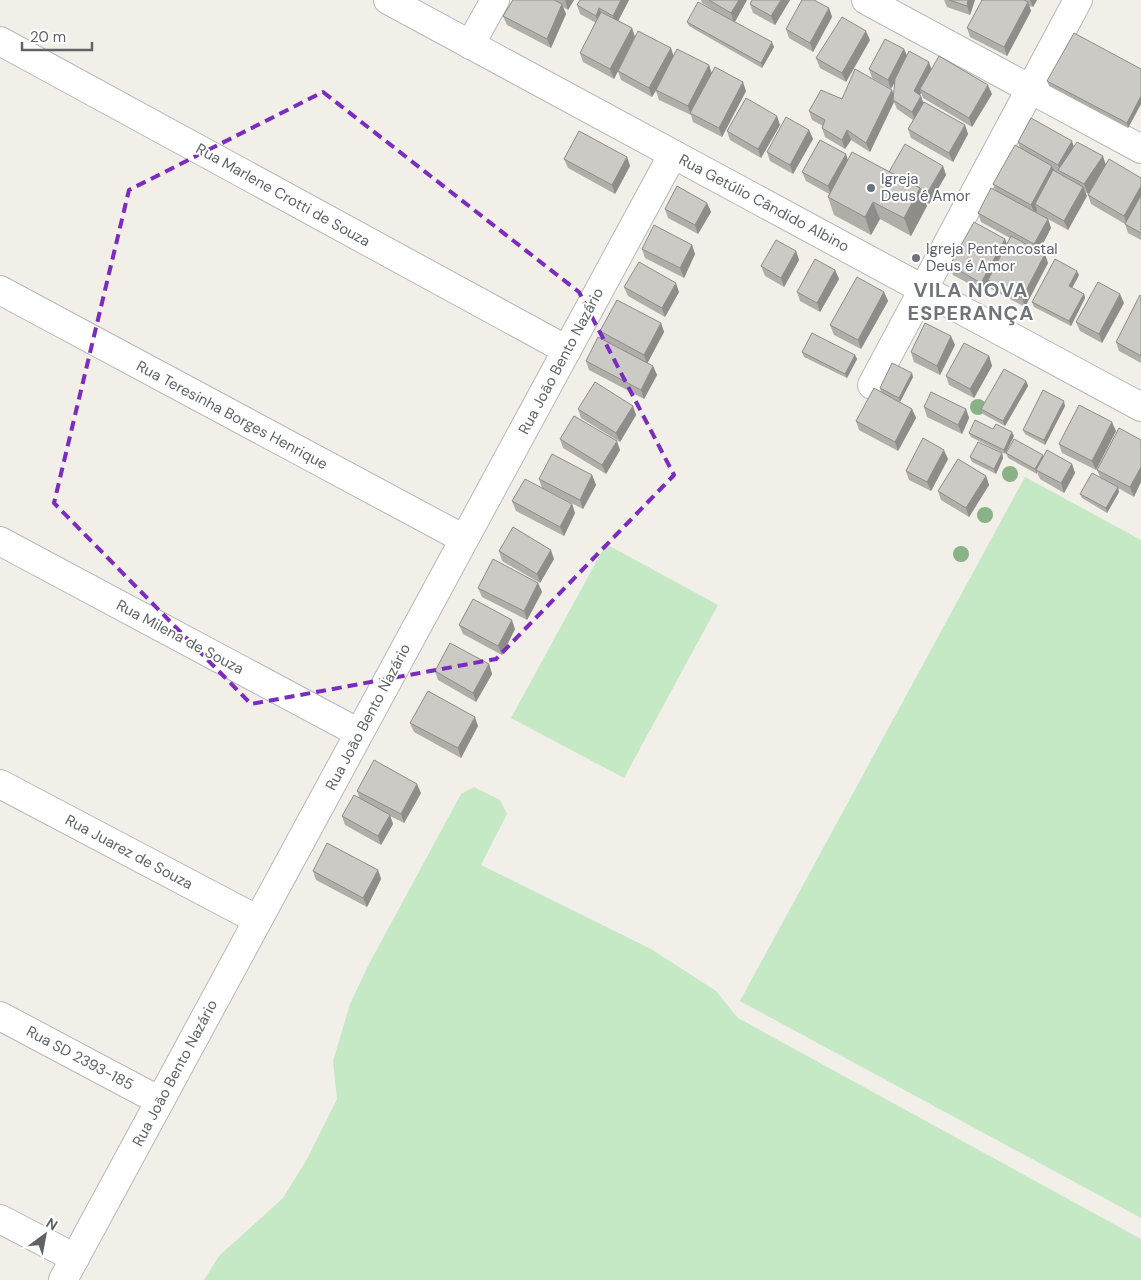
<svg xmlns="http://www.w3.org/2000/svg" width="1141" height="1280" font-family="'DM Sans',sans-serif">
	<rect width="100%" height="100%" fill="#f1efe8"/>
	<!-- green -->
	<g fill="#c5e8c5">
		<polygon points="1025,477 1141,540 1141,1218 740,1001"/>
		<polygon points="606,544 718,605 624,778 511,718"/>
		<polygon points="474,787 500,800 507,814 481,865 651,949 716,991 738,1018 1141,1239 1141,1280 204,1280 219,1256 283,1198 307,1159 337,1099 333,1061 350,1004 369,964 461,794"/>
	</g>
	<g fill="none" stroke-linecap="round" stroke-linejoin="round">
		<!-- street casing -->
		<g stroke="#b5b8bc" stroke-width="30">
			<g id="street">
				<polyline points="388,0 1141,407"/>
				<polyline points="866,0 1141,149"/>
				<polyline points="0,41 567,350"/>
				<polyline points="470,45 495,0"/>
				<polyline points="0,290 464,539"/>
				<polyline points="872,385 1078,0"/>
				<polyline points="0,541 359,733"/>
				<polyline points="0,784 258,920"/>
				<polyline points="0,1016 160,1101"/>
				<polyline points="0,1219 75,1258"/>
				<polyline points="63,1280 673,154"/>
			</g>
		</g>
		<!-- street -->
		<use href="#street" stroke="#fff" stroke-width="28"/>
	</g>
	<!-- trees -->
	<g fill="#89b387">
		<circle cx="978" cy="407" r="8"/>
		<circle cx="1010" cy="474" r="8"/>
		<circle cx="985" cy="515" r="8"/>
		<circle cx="961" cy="554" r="8"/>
	</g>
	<!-- wall -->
	<g fill="#afaea9">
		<polygon points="513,0 574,0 568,10 563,7 566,14 551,48 507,25 503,16"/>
		<polygon points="580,0 629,0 618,21 632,28 635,37 673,56 709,65 711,72 746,91 722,137 693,122 691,115 659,100 656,91 652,97 621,80 618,71 614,79 583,62 580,53 596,23 580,14 577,5"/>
		<polygon points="701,0 747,0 735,22 774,47 762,68 689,26 687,22 715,11 702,3"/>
		<polygon points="752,0 790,0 775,25 753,13 750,4"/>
		<polygon points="944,0 975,0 970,15 947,7"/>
		<polygon points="982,0 1037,0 1033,7 1029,6 1031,11 1007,56 970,37 967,28"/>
		<polygon points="829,8 832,17 813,52 789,38 786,29"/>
		<polygon points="870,40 846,82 820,68 816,58"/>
		<polygon points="904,49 907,56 932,69 992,94 972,127 923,98 921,93 920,95 923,102 965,125 968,134 953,162 911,138 908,129 913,120 897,109 894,102 870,152 851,140 845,149 825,137 822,128 823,126 812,120 809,111 842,99 894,93 894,83 891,89 872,78 869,69"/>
		<polygon points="1141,69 1141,104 1128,128 1049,86 1047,81"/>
		<polygon points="780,125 761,158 730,140 727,131"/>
		<polygon points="809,130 813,139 793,174 770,161 767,152"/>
		<polygon points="1018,142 1074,146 1106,165 1141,178 1141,240 1128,233 1125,224 1091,204 1088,195 1100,175 1088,194 1085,192 1087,196 1068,230 1048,219 1051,228 1039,251 1048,263 1025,307 991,289 989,283 984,292 953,275 950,265 1005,239 1007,245 1010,238 981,222 978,213 995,190 993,184 1020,148"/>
		<polygon points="627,157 630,166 615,194 568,168 564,159"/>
		<polygon points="848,160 889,172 943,166 946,175 929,204 925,202 927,206 911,236 880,219 871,235 834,215 828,197 829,194 806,181 802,172"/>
		<polygon points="707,203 711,212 698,234 668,218 665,209"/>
		<polygon points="692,245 695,254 684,278 645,258 642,249"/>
		<polygon points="796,251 799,260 784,287 765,276 761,266"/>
		<polygon points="835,270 839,279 820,312 800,301 797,292"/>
		<polygon points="1079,275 1072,288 1084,294 1085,298 1071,326 1034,307 1032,302"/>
		<polygon points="624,287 679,292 665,317 628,296"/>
		<polygon points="884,292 888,301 861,349 834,335 830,325"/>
		<polygon points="1141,296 1141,363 1119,351 1116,342"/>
		<polygon points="1124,303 1102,343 1080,331 1076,322"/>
		<polygon points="661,323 664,332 647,363 653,366 657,375 644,399 589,370 586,361 603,340 600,331"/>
		<polygon points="955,345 940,375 914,362 911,352"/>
		<polygon points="802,352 855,355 857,359 847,378 804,357"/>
		<polygon points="989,356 992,366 974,398 949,385 946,376"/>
		<polygon points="913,377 900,402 912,409 916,418 898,451 859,430 856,421 881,392 880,388"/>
		<polygon points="1026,381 1028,386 1005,426 983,414 981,409"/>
		<polygon points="633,406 636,415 620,442 581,418 578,409"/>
		<polygon points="1065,406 1045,445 1025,434 1023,430"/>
		<polygon points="924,407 966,409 969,418 962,434 927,417"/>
		<polygon points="1119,428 1134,497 1118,488 1119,492 1107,513 1082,498 1080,494 1100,477 1097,470"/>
		<polygon points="993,429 1014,436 1005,454 971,437 969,433"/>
		<polygon points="1116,431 1096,470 1062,453 1059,444"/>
		<polygon points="560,439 620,450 606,474 563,448"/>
		<polygon points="1002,453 1003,458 996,474 972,462 970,457"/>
		<polygon points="1006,453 1044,457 1072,464 1075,473 1064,493 1040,479 1037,472 1037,474 1008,458"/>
		<polygon points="948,459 931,491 909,480 906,471"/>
		<polygon points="592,475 596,485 583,509 542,488 539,479"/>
		<polygon points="986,476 989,485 969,517 941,500 938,491"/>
		<polygon points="512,501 572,504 575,513 564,536 516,511"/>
		<polygon points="499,551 554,559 540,583 502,561"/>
		<polygon points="538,583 542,592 527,620 482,597 478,588"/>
		<polygon points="459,625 515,629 502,655 463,634"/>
		<polygon points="489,664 492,674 476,702 438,680 435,671"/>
		<polygon points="410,723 478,726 461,758 414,732"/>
		<polygon points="357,791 421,793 404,823 390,816 393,824 381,845 345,825 342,816 360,799"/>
		<polygon points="378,870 381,879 367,907 316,880 313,871"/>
	</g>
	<!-- shaded-wall -->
	<g fill="#8f8d8a">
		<polygon points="565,0 574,0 568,10"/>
		<polygon points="621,0 629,0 616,25 613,16"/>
		<polygon points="739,0 747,0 734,23 731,13"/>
		<polygon points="781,0 790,0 775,25 771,16"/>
		<polygon points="968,0 975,0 970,15 967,6"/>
		<polygon points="1030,0 1037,0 1033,7"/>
		<polygon points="1028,2 1031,11 1007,56 1004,47"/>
		<polygon points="562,4 566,14 551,48 547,39"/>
		<polygon points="599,8 603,17 599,25 596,16"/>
		<polygon points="829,8 832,17 813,52 810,43"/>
		<polygon points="632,28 635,37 614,79 610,69"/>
		<polygon points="866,31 870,40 846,82 842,73"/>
		<polygon points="772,42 774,47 762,68 761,63"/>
		<polygon points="671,48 674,57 652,97 649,88"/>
		<polygon points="904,49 908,58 891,89 888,80"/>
		<polygon points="929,62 932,71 920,89 921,93 917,100 914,91"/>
		<polygon points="709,65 712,74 690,113 688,106"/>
		<polygon points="743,82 746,91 722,137 719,128"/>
		<polygon points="988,85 992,94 972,127 969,118"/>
		<polygon points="892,90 896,99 893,100 894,102 870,152 866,143"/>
		<polygon points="921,96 924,105 915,121 912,112"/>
		<polygon points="1141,96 1141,104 1128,128 1127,123"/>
		<polygon points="777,116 780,125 761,158 758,149"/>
		<polygon points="965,125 968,134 953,162 949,153"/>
		<polygon points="809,130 813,139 793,174 790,165"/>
		<polygon points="847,130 851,140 845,149 842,140"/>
		<polygon points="1072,141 1075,150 1061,172 1058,165"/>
		<polygon points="846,154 849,163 831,195 828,186"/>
		<polygon points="1103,156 1106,165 1088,194 1084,184"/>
		<polygon points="627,157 630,166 615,194 612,185"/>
		<polygon points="943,166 946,175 929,204 926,195"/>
		<polygon points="1052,166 1056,175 1035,204 1037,210 1035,214 1031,205"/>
		<polygon points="1141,186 1141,201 1127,225 1124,216"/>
		<polygon points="1083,187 1087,196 1068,230 1064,221"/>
		<polygon points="920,188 927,206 911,236 904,218"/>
		<polygon points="873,202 880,219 871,235 865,217"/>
		<polygon points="707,203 711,212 698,234 695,225"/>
		<polygon points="1048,219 1051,228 1038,253 1034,244"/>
		<polygon points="1005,239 1008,248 988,280 989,283 984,292 981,283"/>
		<polygon points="692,245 695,254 684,278 680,268"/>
		<polygon points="796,251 799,260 784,287 781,278"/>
		<polygon points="1045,254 1048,263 1025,307 1022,298"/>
		<polygon points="835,270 839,279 820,312 817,303"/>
		<polygon points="1077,271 1079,275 1071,290 1069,286"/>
		<polygon points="676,283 679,292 665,317 662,308"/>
		<polygon points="884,292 888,301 861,349 858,340"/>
		<polygon points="1084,294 1085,298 1071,326 1069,321"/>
		<polygon points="1120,294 1124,303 1102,343 1099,334"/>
		<polygon points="661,323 664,332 647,364 644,355"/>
		<polygon points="951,336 955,345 940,375 937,366"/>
		<polygon points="855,355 857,359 847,378 845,374"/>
		<polygon points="989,356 992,366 974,398 970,389"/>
		<polygon points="653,366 657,375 644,399 641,390"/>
		<polygon points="912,373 913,377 900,402 899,398"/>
		<polygon points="1026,381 1028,386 1005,426 1003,421"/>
		<polygon points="1064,401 1065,406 1045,445 1044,440"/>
		<polygon points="633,406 636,415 620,442 616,433"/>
		<polygon points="912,409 916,418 898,451 895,442"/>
		<polygon points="966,409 969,418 962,434 958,425"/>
		<polygon points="1112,422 1116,431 1096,470 1092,461"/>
		<polygon points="1012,432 1014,436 1005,454 1004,450"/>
		<polygon points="617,441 620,450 606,474 602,465"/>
		<polygon points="944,450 948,459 931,491 927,482"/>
		<polygon points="1002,453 1003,458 996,474 994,469"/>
		<polygon points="1043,455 1044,459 1036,470 1037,472 1037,474 1035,469"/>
		<polygon points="1072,464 1075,473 1064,493 1061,483"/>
		<polygon points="1141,467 1141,482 1134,497 1130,487"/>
		<polygon points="592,475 596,485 583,509 580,500"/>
		<polygon points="986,476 989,485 969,517 966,508"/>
		<polygon points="1118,487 1119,492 1107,513 1106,508"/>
		<polygon points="572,504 575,513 564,536 560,527"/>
		<polygon points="551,550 554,559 540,583 537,574"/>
		<polygon points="538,583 542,592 527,620 524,611"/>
		<polygon points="512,620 515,629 502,655 498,646"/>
		<polygon points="489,664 492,674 476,702 473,693"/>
		<polygon points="475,717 478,726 461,758 458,748"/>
		<polygon points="417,784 421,793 404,823 401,814"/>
		<polygon points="390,815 393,824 381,845 378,836"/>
		<polygon points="378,870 381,879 367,907 363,898"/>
	</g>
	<!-- building -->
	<g fill="#cccac5" stroke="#8f8d8a">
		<polygon points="513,0 554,0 562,4 547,39 503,16"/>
		<polygon points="580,0 621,0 613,16 599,8 596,16 577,5"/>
		<polygon points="709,0 739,0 731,13"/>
		<polygon points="752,0 781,0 771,16 750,4"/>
		<polygon points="802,0 814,0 829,8 810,43 786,29"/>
		<polygon points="949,0 968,0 967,6"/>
		<polygon points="982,0 1024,0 1028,2 1004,47 967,28"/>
		<polygon points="698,2 772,42 761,63 687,22"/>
		<polygon points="601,12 632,28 610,69 580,53"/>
		<polygon points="842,17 866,31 842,73 816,58"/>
		<polygon points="638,31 671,48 649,88 618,71"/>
		<polygon points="1074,33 1141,69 1141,96 1127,123 1047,81"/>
		<polygon points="885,39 904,49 888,80 869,69"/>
		<polygon points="677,49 709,65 688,106 656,90"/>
		<polygon points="909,51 929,62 914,91 921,96 912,112 893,100 895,79"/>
		<polygon points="939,56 988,85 969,118 920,89"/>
		<polygon points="715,67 743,82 719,128 690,113"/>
		<polygon points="855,69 892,90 866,143 847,130 842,140 822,128 825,120 809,111 821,90 842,99"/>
		<polygon points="746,98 777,116 758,149 727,131"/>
		<polygon points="924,102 965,125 949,153 908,129"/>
		<polygon points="786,117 809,130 790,165 767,152"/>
		<polygon points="1031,118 1072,141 1058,165 1018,142"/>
		<polygon points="579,131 627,157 612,185 564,159"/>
		<polygon points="820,140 846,154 828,186 802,172"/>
		<polygon points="1077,142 1103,156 1084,184 1058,170"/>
		<polygon points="905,144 943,166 926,195 922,193 920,188 889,172"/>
		<polygon points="1015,145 1052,166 1031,205 993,184"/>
		<polygon points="852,152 920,188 904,218 873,202 865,217 828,197"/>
		<polygon points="1109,159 1141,178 1141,186 1124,216 1088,195"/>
		<polygon points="1053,170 1083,187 1064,221 1035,204"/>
		<polygon points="677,186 707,203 695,225 665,209"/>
		<polygon points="991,188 1048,219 1034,244 978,213"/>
		<polygon points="1141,195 1141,233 1125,224"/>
		<polygon points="974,222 1005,239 981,283 950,265"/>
		<polygon points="654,225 692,245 680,268 642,249"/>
		<polygon points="1011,236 1045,254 1022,298 988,280"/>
		<polygon points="776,240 796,251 781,278 761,266"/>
		<polygon points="815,259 835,270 817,303 797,292"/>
		<polygon points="1055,259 1077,271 1069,286 1084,294 1069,321 1032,302"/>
		<polygon points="639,262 676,283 662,308 624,287"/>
		<polygon points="857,277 884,292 858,340 830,325"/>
		<polygon points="1098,282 1120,294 1099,334 1076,322"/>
		<polygon points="1140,295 1141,296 1141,356 1116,342"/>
		<polygon points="617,300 661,323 644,355 600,331"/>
		<polygon points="925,323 951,336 937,366 911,352"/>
		<polygon points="812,333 855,355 845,374 802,352"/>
		<polygon points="598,337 653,366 641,390 586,361"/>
		<polygon points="964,343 989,356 970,389 946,376"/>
		<polygon points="892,363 912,373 899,398 880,388"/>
		<polygon points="1004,369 1026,381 1003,421 981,409"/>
		<polygon points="595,382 633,406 616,433 578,409"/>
		<polygon points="874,388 912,409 895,442 856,421"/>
		<polygon points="1043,390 1064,401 1044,440 1023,430"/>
		<polygon points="931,392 966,409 958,425 924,407"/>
		<polygon points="1079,405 1112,422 1092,461 1059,444"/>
		<polygon points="574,416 617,441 602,465 560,439"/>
		<polygon points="975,420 993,429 996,424 1012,432 1004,450 969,433"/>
		<polygon points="1119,428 1141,440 1141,467 1130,487 1097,470"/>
		<polygon points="923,438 944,450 927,482 906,471"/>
		<polygon points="1014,439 1043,455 1035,469 1006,453"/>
		<polygon points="978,442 1002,453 994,469 970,457"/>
		<polygon points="1047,450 1072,464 1061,483 1036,470"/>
		<polygon points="552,454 592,475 580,500 539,479"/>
		<polygon points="958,459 986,476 966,508 938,491"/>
		<polygon points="1092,473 1118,487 1106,508 1080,494"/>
		<polygon points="525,479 572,504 560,527 512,501"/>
		<polygon points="513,527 551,550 537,574 499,551"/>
		<polygon points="493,559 538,583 524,611 478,588"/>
		<polygon points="473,599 512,620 498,646 459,625"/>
		<polygon points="450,643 489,664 473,693 435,671"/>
		<polygon points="428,691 475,717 458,748 410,723"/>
		<polygon points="374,760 417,784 401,814 357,791"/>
		<polygon points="354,795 390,815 378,836 342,816"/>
		<polygon points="327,843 378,870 363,898 313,871"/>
	</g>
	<!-- marked area -->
	<path fill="none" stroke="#7b2cbf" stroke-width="4" stroke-dasharray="10 6" stroke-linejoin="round" d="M323,92l256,200 95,183 -178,184 -245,45 -197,-201 75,-313z"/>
	<!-- markers -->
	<g fill="#6b7280" stroke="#fff" stroke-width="2">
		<circle cx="871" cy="188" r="5"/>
		<circle cx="916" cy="258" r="5"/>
	</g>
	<g text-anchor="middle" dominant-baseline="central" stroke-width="4" stroke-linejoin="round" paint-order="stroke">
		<!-- worship labels -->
		<g font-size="15" fill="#5b616d" stroke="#fff" text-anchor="start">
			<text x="881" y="179">Igreja<tspan x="881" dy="17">Deus é Amor</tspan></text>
			<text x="926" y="249">Igreja Pentencostal<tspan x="926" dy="17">Deus é Amor</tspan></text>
		</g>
		<!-- street labels -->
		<g font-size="15" fill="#5f6368" stroke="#fff">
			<text transform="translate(283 195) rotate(29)">Rua Marlene Crotti de Souza</text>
			<text transform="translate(764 203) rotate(28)">Rua Getúlio Cândido Albino</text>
			<text transform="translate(561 361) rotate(-62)">Rua João Bento Nazário</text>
			<text transform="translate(232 415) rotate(28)">Rua Teresinha Borges Henrique</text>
			<text transform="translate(180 637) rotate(28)">Rua Milena de Souza</text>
			<text transform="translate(368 717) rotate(-62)">Rua João Bento Nazário</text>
			<text transform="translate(129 852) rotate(28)">Rua Juarez de Souza</text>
			<text transform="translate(80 1058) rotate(28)">Rua SD 2393-185</text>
			<text transform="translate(175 1073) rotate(-62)">Rua João Bento Nazário</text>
		</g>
		<!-- district labels -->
		<g font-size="20" font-weight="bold" letter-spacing="1" fill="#70757a" stroke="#fff">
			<text x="971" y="290">VILA NOVA<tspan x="971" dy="23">ESPERANÇA</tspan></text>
		</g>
	</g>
	<!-- north arrow -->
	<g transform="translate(45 1235) rotate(32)" stroke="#ffffff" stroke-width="4" paint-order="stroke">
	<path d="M0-4L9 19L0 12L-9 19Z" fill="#5f6368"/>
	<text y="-8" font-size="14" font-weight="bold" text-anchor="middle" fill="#5f6368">N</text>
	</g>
	<!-- scale -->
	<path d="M22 42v8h70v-8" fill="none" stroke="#5f6368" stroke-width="2.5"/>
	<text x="30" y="42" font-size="15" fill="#5f6368" stroke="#ffffff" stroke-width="4" paint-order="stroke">20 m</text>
</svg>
